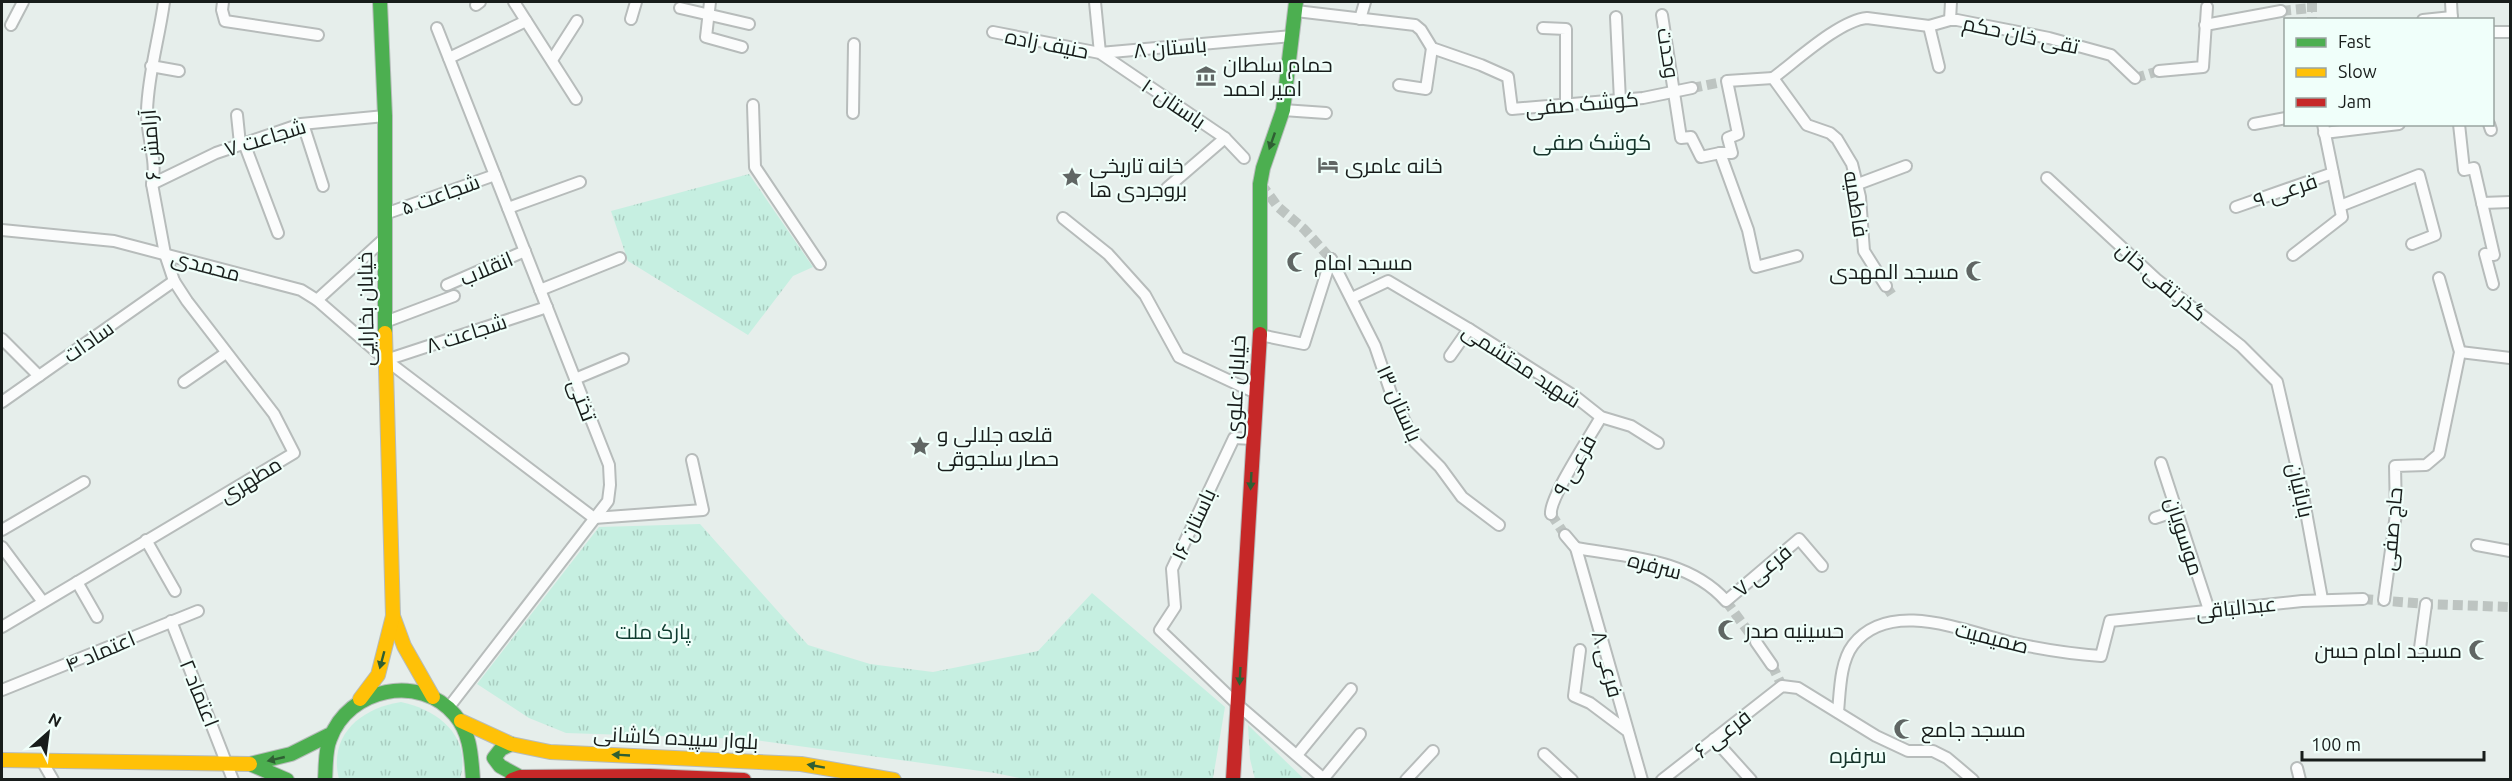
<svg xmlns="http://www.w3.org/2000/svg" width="2512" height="781" font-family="Ubuntu,Cairo,sans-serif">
	<defs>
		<pattern id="grass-tufts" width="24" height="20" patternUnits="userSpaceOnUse" patternTransform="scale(1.5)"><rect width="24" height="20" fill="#c6efe1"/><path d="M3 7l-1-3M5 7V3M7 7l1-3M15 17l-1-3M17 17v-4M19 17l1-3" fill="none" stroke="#a9ccc0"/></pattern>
	</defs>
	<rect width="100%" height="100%" fill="#e6eeeb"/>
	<!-- grass -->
	<g fill="url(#grass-tufts)">
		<polygon points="749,174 813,267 793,276 748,335 628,261 611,211"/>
		<polygon points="700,524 808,645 870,664 933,672 1038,651 1092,593 1225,707 1213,778 1024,779 995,773 747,739 566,733 529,718 477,684 599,527"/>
		<path d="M401,702c38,8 71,35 59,77h-121c-11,-44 22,-71 62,-77z"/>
		<polygon points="1248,725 1304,779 1255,779 1250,759"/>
	</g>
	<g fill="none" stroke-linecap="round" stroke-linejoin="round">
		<!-- street-tunnel -->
		<g stroke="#bdc4c1" stroke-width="10" stroke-dasharray="10 5" stroke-linecap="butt">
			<polyline points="2312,2 2312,20"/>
			<polyline points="2281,11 2312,8"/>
			<polyline points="2135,78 2159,71"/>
			<polyline points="1692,88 1727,81"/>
			<polyline points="1261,184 1278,207 1304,229 1331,259"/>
			<polyline points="1886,286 1894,298"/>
			<polyline points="1551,514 1565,535"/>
			<polyline points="2363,599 2426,604 2510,607"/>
			<polyline points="1726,601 1756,642"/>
			<polyline points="1772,665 1782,686"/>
		</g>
		<!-- street casing -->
		<g stroke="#b7bcbb" stroke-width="14">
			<g id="street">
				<polyline points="223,2 222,10 225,21 318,35"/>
				<polyline points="514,2 576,99"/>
				<polyline points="710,2 706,37 742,47"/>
				<polyline points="1095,2 1100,53 1292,36"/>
				<polyline points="2451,2 2452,20"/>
				<polyline points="476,5 480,2"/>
				<polyline points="680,8 749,24"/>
				<polyline points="1296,11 1415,25 1421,30 1432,48 1481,65 1508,77 1512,109 1643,98 1692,88"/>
				<polyline points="1662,15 1681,138 1691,137 1701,157 1720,153 1748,230 1756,267 1797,256"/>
				<polyline points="1616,17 1620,101"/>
				<polyline points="631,19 636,2"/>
				<polyline points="1360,19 1365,2"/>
				<polyline points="1950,20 1951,2"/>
				<polyline points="2423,20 2452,17"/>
				<polyline points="11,25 23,2"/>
				<polyline points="2205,25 2281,11"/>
				<polyline points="1929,26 1939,67"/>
				<polyline points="437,28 609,465 610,485 608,501 449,707"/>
				<polyline points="1543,28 1566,29 1566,106"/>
				<polyline points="993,32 1100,53 1225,138 1244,158"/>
				<polyline points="2492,32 2510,32"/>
				<polyline points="449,58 526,21"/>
				<polyline points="552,60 577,21"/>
				<polyline points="151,66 179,71"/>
				<polyline points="2159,71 2203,67 2207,7"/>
				<path d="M1773,78c23,-17 67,-58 94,-60l62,8 21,-6h7l92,18 62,17 24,23"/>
				<polyline points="1773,78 1807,125 1830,133 1837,139 1852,164 1860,197 1864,251 1886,286"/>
				<polyline points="1399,85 1426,89 1432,48"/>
				<polyline points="753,105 755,167 820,264"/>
				<polyline points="1283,110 1326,113"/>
				<polyline points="853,113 854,44"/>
				<polyline points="237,115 240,144"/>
				<polyline points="303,124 323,186"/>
				<polyline points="2254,124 2286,118"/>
				<polyline points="2459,124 2464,170 2474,168 2494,255 2485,254 2493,284"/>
				<polyline points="2489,124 2491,130"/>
				<polyline points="2324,133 2399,124"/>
				<polyline points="244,143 278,233"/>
				<polyline points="1720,153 1732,153 1728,138 1738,134 1727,81 1773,78"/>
				<polyline points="2047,178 2156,279 2241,346 2277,382 2302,490 2322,599"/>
				<polyline points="152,184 216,153 301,124 385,116"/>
				<polyline points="1858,184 1906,166"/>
				<polyline points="1167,188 1225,138"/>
				<polyline points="2482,203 2510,202"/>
				<polyline points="2340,206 2419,175 2435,235 2412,244"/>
				<polyline points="2236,207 2333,173"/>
				<polyline points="508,208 580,182"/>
				<polyline points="385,214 495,175"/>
				<polyline points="1063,218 1108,254 1145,295 1179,357 1256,393"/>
				<polyline points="2,230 114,241 301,290 317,300 386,360 594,518 703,510 692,460"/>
				<polyline points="2293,255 2342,217 2323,124"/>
				<polyline points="1331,259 1375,346 1391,393 1415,442 1440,467 1462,497 1499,525"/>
				<polyline points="447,285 525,251"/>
				<polyline points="540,290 620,258"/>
				<polyline points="1352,298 1388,281 1469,329 1577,398 1601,417 1631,426 1658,443"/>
				<polyline points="317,300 384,239"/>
				<polyline points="385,322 454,296"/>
				<polyline points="1260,335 1304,344 1331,259"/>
				<polyline points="2,339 39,376"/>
				<polyline points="2460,352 2510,358"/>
				<polyline points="1450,356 1469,329"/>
				<polyline points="386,360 547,307"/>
				<polyline points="575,379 623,359"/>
				<polyline points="184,382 226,353"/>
				<polyline points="2,402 174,281"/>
				<polyline points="1253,439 1234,438 1172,569 1175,607 1160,630 1238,705 1325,780"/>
				<polyline points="2161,463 2209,610"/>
				<path d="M1551,514c-2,-16 40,-79 50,-97"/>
				<polyline points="2155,518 2176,511"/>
				<polyline points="2,530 84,482"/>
				<polyline points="1565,535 1576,548 1642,780"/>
				<polyline points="146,540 175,591"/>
				<polyline points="2477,545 2510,551"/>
				<polyline points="2,547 43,602"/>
				<path d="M1576,548c52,9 113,11 150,53l73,-62 23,27"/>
				<polyline points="77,582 97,617"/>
				<polyline points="2384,600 2396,514 2395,466 2426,465 2439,454 2460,352 2439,278"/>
				<polyline points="171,621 233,780"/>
				<path d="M2,627l292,-174 -20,-39 -87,-113 -13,-20 -9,-27 -13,-70c6,-23 -6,-49 -5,-73 1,-37 12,-72 17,-109"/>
				<polyline points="1756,642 1772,665"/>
				<polyline points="2420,648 2426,604"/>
				<polyline points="1580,650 1574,696 1590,703 1626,730"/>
				<polyline points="2,690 198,611"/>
				<path d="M1838,712c2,-21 2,-50 15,-67 38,-49 117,-11 165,-1 28,6 55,10 83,12l9,-35 192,-20 61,-2"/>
				<polyline points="1714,739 1751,780"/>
				<polyline points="1544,754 1572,780"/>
				<polyline points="1297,755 1351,689"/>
				<polyline points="42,761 53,780"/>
				<polyline points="2297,768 2300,780"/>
				<polyline points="1324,778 1360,734"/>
				<polyline points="1406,780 1433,751"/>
				<polyline points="1662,780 1782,686 1798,688 1876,736 1908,751 1933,751 1947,758 1973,780"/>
			</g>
		</g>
		<!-- fast casing -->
		<g stroke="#b7bcbb" stroke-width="16">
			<g id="fast">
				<polyline points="380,2 385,116 385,333"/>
				<polyline points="1260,334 1260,184 1263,168 1283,110 1296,2"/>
				<polyline points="511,744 501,749 494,758 500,766 520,777"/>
				<polyline points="287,780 250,764 291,754 329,735"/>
				<path d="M325,780c1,-13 0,-30 5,-41 18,-51 90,-66 125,-24 16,19 16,41 18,65"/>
			</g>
		</g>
		<!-- slow casing -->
		<g stroke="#b7bcbb" stroke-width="16">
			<g id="slow">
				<polyline points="393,616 404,646 433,697"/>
				<polyline points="360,699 378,675 393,616 385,333"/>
				<polyline points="461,721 511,744 550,752 801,764 894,780"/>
				<polyline points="2,760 250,764"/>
			</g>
		</g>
		<!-- jam casing -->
		<g stroke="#b7bcbb" stroke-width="16">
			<g id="jam">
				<polyline points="512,780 520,777 650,776 744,780"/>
				<polyline points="1233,780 1260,334"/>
			</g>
		</g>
		<!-- street -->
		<use href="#street" stroke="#fbfcfc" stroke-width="10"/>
		<!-- fast -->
		<use href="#fast" stroke="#4caf50" stroke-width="14"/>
		<!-- slow -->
		<use href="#slow" stroke="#ffc107" stroke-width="14"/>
		<!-- jam -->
		<use href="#jam" stroke="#c62828" stroke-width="14"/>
	</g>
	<!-- one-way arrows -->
	<defs><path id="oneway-solid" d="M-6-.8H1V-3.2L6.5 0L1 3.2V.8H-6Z" transform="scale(1.5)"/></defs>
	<g fill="#2f5f33">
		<use href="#oneway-solid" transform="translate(1272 141) rotate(109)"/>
		<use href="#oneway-solid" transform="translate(1251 481) rotate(93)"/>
		<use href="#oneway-solid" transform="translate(382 660) rotate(105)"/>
		<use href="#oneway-solid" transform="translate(1240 676) rotate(93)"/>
		<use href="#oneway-solid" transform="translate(621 755) rotate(-177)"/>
		<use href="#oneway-solid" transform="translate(276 759) rotate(167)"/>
		<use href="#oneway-solid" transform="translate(816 766) rotate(-170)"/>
	</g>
	<!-- icons -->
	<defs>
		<g id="museum-bare" transform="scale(1.62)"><path d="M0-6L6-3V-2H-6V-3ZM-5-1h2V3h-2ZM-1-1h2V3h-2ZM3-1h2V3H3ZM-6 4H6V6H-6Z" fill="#606664" stroke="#f0fffa" stroke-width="2.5" paint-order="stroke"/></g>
		<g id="hotel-bare" transform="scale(1.62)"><path d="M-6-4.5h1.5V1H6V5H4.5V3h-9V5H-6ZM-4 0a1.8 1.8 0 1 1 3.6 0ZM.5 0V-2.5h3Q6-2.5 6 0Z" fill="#606664" stroke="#f0fffa" stroke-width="2.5" paint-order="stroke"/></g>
		<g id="sight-bare" transform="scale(1.62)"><path d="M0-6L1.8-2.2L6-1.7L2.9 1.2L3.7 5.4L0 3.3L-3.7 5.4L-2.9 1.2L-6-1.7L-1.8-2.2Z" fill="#606664" stroke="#f0fffa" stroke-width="2.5" paint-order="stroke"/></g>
		<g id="mosque-bare" transform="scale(1.62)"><path d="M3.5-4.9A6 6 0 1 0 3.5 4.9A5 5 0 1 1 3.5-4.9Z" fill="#606664" stroke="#f0fffa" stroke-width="2.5" paint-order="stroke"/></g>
	</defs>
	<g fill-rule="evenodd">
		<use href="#museum-bare" x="1206" y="76"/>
		<use href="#hotel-bare" x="1328" y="165"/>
		<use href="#sight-bare" x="1072" y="177"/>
		<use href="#mosque-bare" x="1297" y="262"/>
		<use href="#mosque-bare" x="1976" y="271"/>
		<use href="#sight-bare" x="920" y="446"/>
		<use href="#mosque-bare" x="1728" y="630"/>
		<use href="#mosque-bare" x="2479" y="650"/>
		<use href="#mosque-bare" x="1904" y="729"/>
	</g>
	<g text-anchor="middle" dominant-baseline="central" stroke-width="4.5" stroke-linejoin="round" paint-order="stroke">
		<!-- street labels -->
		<g font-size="21" fill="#181d1b" stroke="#f0fffa">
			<text transform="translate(2021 34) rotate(12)">تقی خان حکم</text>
			<text transform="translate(1047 43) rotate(11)">حنیف زاده</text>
			<text transform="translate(1170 47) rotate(-5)">باستان ۸</text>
			<text transform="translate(1669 53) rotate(81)">وحدت</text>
			<text transform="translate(1174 103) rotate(34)">باستان ۱۰</text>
			<text transform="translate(1582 103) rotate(-5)">کوشک صفی</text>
			<text transform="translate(265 137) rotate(-17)">شجاعت ۷</text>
			<text transform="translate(150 145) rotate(-94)">آرامش ۶</text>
			<text transform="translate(2285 190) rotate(-19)">فرعی ۹</text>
			<text transform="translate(440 194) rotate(-20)">شجاعت ۵</text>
			<text transform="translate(1857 204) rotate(81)">فاطمیه</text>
			<text transform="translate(206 265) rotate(15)">محمدی</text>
			<text transform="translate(486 268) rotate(-23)">انقلاب</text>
			<text transform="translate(2162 281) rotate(40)">گذر تقی خان</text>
			<text transform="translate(365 309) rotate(-91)">خیابان بخارایی</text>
			<text transform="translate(466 333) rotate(-18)">شجاعت ۸</text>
			<text transform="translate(88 341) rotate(-35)">سادات</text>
			<text transform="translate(1522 365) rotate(33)">شهید محتشمی</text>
			<text transform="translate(1235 387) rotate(-87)">خیابان علوی</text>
			<text transform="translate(583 400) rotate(69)">تختی</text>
			<text transform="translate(1400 403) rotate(66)">باستان ۱۳</text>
			<text transform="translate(1574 465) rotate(-61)">فرعی ۹</text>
			<text transform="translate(250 479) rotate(-31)">مطهری</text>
			<text transform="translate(2301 490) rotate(77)">بابائیان</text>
			<text transform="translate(1193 524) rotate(-65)">باستان ۱۶</text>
			<text transform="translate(2391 529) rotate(-85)">حاج صفی</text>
			<text transform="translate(2185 536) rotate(72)">موسویان</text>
			<text transform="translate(1655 565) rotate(15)">سرفره</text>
			<text transform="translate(1762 570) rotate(-40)">فرعی ۷</text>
			<text transform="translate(2236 607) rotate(-6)">عبدالباقی</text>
			<text transform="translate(1992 637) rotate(14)">صمیمیت</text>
			<text transform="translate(100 651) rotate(-23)">اعتماد ۴</text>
			<text transform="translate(1608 664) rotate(75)">فرعی ۸</text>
			<text transform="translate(200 693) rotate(68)">اعتماد ۲</text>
			<text transform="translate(1722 733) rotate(-38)">فرعی ۶</text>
			<text transform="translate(676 737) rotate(3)">بلوار سپیده کاشانی</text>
		</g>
		<!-- poi labels -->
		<g font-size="21" fill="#181d1b" stroke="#f0fffa" text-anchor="start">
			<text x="1223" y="64">حمام سلطان<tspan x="1223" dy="24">امیر احمد</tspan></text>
			<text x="1089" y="165">خانه تاریخی<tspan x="1089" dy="24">بروجردی ها</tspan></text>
			<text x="1345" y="165">خانه عامری</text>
			<text x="1314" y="262">مسجد امام</text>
			<text x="1959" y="271" text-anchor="end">مسجد المهدی</text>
			<text x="937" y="434">قلعه جلالی و<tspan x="937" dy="24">حصار سلجوقی</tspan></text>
			<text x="1745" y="630">حسینیه صدر</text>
			<text x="2462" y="650" text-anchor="end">مسجد امام حسن</text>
			<text x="1921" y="729">مسجد جامع</text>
		</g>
		<!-- park labels -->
		<g font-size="21" fill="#0f3c30" stroke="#f0fffa">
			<text x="653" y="631">پارک ملت</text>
		</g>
		<!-- neighbourhood labels -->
		<g font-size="22" fill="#16342b" stroke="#f0fffa">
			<text x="1592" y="141">کوشک صفی</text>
			<text x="1858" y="754">سرفره</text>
		</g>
	</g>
	<!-- border -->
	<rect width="2512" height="781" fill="none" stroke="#181d1b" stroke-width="6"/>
	<!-- legend -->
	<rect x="2284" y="18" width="210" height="108" fill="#f0fffa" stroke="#9aa5a1" stroke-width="1.5"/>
	<rect x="2296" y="38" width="30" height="9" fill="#4caf50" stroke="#9aa5a1" stroke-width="1.5"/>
	<text x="2338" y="48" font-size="18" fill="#181d1b">Fast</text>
	<rect x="2296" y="68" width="30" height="9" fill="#ffc107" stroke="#9aa5a1" stroke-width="1.5"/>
	<text x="2338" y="78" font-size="18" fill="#181d1b">Slow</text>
	<rect x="2296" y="98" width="30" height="9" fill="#c62828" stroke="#9aa5a1" stroke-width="1.5"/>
	<text x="2338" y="108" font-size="18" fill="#181d1b">Jam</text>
	<!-- north arrow -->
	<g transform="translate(48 733) rotate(28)" stroke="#f0fffa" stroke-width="4.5" paint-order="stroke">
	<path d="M0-4.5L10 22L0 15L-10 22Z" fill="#181d1b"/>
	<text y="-9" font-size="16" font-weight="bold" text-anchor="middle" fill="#181d1b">N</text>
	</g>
	<!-- scale -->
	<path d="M2302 751v9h182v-9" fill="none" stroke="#181d1b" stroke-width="3"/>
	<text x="2311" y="751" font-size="18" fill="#181d1b" stroke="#f0fffa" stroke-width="4.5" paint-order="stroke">100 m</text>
</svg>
